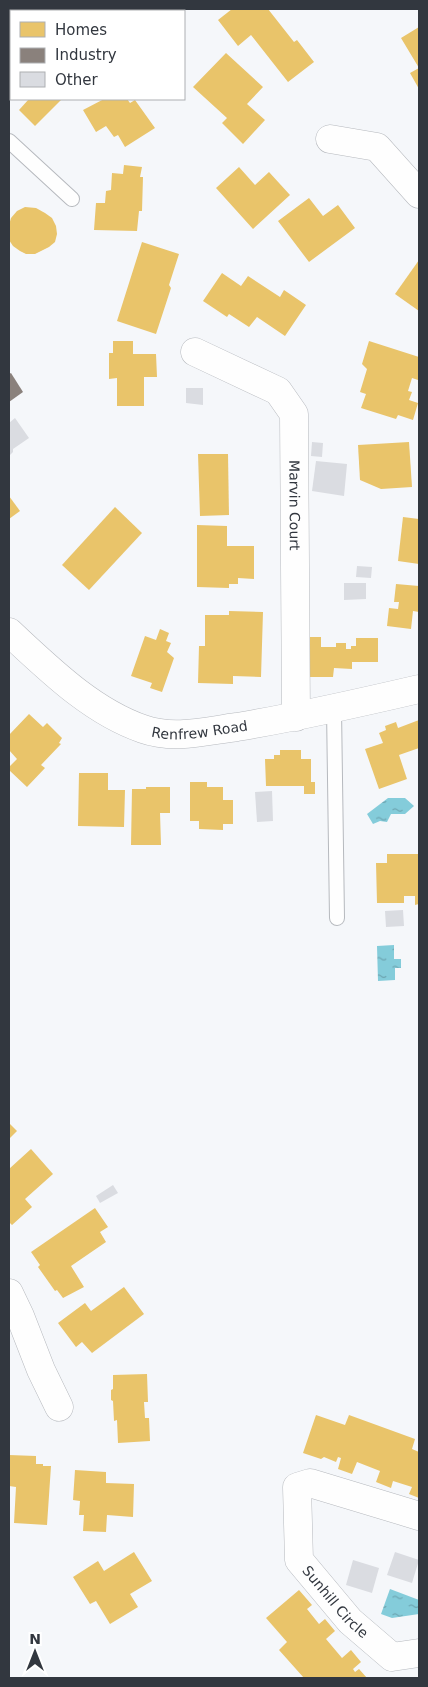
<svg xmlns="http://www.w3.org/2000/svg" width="428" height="1687" font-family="'DejaVu Sans',sans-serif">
	<defs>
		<pattern id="water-ripples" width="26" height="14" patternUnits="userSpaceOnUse" patternTransform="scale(1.25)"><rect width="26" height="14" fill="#84ccda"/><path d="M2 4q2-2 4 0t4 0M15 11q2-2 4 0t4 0" fill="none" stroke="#6da6b2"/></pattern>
	</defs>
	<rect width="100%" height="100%" fill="#f5f7fa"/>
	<!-- water -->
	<g fill="url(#water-ripples)">
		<polygon points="388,798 405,798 414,806 405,814 391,814 387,822 380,821 373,824 367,814"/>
		<polygon points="394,945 394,959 401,959 401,968 395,968 395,980 378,981 377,946"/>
		<polygon points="390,1589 419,1600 419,1614 392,1618 381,1614"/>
	</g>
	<!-- homes -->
	<g fill="#e9c46a">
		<polygon points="46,9 99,9 98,11 46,11"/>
		<polygon points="232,9 268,9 294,42 297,40 314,62 288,82 251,35 238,46 218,20"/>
		<polygon points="419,27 419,89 410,73 419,68 401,38"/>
		<polygon points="226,53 263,87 247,104 265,120 243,144 222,123 227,118 193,87"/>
		<polygon points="29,99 62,99 35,126 19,110"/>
		<polygon points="104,99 127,99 130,103 135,100 155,128 125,147 118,135 114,137 106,126 96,132 83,110"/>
		<polygon points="124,165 142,167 140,177 143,177 142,211 139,211 137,231 94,230 96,203 105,203 106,191 111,190 112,173 123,174"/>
		<polygon points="239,167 255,185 269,172 290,195 253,229 216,188"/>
		<polygon points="309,198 323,216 338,205 355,228 309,262 278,221"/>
		<polygon points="25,207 36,208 45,213 52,218 56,226 57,234 55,242 49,247 35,254 26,254 20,251 13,246 9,240 9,225 11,218 17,211"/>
		<polygon points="142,242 179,254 169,285 171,288 156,334 117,321"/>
		<polygon points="419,260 419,311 395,294"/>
		<polygon points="222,273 241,286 248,276 280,297 284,290 306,305 285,336 257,317 249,327 229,314 227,317 203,301"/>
		<polygon points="113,341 133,341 133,354 156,354 157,377 144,377 144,406 117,406 117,378 109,379 109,353 113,353"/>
		<polygon points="369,341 419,357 419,378 418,380 412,378 408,391 412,392 409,400 418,403 413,420 398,415 396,419 361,408 366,394 360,392 367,369 362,364"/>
		<polygon points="409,442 412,487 381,489 360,480 358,445"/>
		<polygon points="198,454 228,454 229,515 200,516"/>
		<polygon points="9,496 20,511 9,519"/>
		<polygon points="115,507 142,533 89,590 62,565"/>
		<polygon points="403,517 419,519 419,564 398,561"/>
		<polygon points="197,525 227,526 227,546 254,546 254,579 238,578 238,584 229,584 229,588 197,587"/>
		<polygon points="396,584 419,586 419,612 413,611 411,629 387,626 389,608 398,609 399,602 394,602"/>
		<polygon points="229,611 263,612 261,677 233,676 233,684 198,683 199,646 205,646 205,615 229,615"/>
		<polygon points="160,629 169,633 166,641 171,643 167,652 174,658 162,692 150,688 152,683 131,676 145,636 156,640"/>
		<polygon points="308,637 321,637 321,647 336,647 336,643 346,643 346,649 351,649 351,646 356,646 356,638 378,638 378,662 352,662 352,669 334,668 333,677 308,677"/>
		<polygon points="29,714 43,727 47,723 62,738 59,743 61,744 41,765 45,768 27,787 9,770 9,767 17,759 9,750 9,735"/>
		<polygon points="419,720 419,748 399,755 407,779 379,789 365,749 383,743 379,733 386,730 385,726 396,722 398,728"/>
		<polygon points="280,750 301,750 301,759 311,759 311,782 315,782 315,794 304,794 304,786 266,786 265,759 274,759 274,755 280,755"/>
		<polygon points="79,773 108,773 108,790 125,790 124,827 78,826"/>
		<polygon points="190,782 207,782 207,787 223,787 223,800 233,800 233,824 223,824 223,830 199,829 199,821 190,821"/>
		<polygon points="146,787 170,787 170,813 160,813 161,845 131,845 132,789 146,789"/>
		<polygon points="387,854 419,854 419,904 415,905 415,896 404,896 404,903 377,903 376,863 387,863"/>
		<polygon points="9,1123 17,1131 9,1139"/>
		<polygon points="31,1149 53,1174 25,1199 32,1207 12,1225 9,1222 9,1169"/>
		<polygon points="95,1208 108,1227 100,1232 106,1242 71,1266 84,1287 63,1298 57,1290 55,1291 38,1267 40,1265 31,1252"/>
		<polygon points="124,1287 144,1314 92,1353 82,1342 76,1347 58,1323 85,1303 91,1311"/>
		<polygon points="147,1374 148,1402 144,1402 145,1418 149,1418 150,1441 118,1443 117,1420 114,1421 113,1401 111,1400 111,1390 113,1389 113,1375"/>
		<polygon points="316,1415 345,1425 349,1415 415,1439 412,1449 419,1452 419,1498 409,1494 412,1487 393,1481 391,1488 376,1482 380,1471 357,1462 352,1474 338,1469 341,1458 338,1457 336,1462 324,1457 321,1459 303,1453"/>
		<polygon points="9,1455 36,1456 36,1464 43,1464 43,1466 51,1466 47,1525 14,1523 16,1487 9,1486"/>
		<polygon points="75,1470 106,1472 106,1483 134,1484 133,1517 107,1515 106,1532 83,1531 84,1515 79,1515 80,1501 73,1500"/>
		<polygon points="134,1552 152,1581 130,1594 138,1607 110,1624 96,1601 90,1604 73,1577 98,1561 104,1571"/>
		<polygon points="299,1590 312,1605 307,1609 319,1624 325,1619 335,1631 326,1639 342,1658 351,1650 361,1662 353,1669 355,1672 359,1669 367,1678 304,1678 279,1650 287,1642 266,1618"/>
	</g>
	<!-- industry -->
	<polygon fill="#8a817c" points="11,373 23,392 9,402 9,374"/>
	<!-- building -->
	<g fill="#dadce1">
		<polygon points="186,388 203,388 203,405 186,403"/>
		<polygon points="15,418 29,438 13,449 13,452 9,456 9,423"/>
		<polygon points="312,442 323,443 322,457 311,456"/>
		<polygon points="316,461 347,464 344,496 312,491"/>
		<polygon points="357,566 372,567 371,578 356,577"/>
		<polygon points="344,583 366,583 366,599 344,600"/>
		<polygon points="272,791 273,821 257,822 255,792"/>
		<polygon points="403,910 404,926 386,927 385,911"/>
		<polygon points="113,1185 118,1193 100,1203 96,1196"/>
		<polygon points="395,1552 419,1560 412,1583 387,1575"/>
		<polygon points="353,1560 379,1568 372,1593 346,1585"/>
	</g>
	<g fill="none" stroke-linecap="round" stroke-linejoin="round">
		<!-- lane casing -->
		<g stroke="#b6b9be" stroke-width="16">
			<g id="lane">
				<polyline points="9,141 72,199"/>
				<polyline points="334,709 337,918"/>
			</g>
		</g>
		<!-- street casing -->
		<g stroke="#b6b9be" stroke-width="29">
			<g id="street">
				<polyline points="330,139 377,147 419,194"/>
				<path id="s1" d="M195,352l83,39 16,23 2,303"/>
				<path id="s2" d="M9,632c40,37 82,79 134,97 31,11 63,2 94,-2 61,-10 122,-24 182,-38"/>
				<polyline points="9,1293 20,1316 41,1370 59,1407"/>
				<path id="s3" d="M419,1516l-109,-33 -13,4 2,73 51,61 42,36 27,-4"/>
			</g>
		</g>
		<!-- lane -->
		<use href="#lane" stroke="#fefefe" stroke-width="14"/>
		<!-- street -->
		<use href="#street" stroke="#fefefe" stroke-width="28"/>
	</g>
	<g text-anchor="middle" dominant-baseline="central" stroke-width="5" stroke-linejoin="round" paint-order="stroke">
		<!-- street labels -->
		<g font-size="14" fill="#32373f" stroke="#fff">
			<text stroke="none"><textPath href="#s1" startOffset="211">Marvin Court</textPath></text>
			<text stroke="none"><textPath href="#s2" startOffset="224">Renfrew Road</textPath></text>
			<text stroke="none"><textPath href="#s3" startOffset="256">Sunhill Circle</textPath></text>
		</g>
	</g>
	<!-- border -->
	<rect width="428" height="1687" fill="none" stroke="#32373f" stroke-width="20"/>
	<!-- legend -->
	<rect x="10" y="10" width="175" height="90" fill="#ffffff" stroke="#adafb2"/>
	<rect x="20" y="22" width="25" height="15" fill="#e9c46a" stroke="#adafb2"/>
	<text x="55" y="35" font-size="15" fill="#32373f">Homes</text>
	<rect x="20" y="48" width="25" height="15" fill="#8a817c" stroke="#adafb2"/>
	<text x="55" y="60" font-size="15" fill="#32373f">Industry</text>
	<rect x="20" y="72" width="25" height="15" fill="#dadce1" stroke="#adafb2"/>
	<text x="55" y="85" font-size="15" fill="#32373f">Other</text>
	<!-- north arrow -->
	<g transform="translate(35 1652)" stroke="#ffffff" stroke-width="4" paint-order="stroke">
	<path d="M0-4L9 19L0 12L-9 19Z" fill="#32373f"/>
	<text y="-8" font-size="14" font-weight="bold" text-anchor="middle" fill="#32373f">N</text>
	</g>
</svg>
